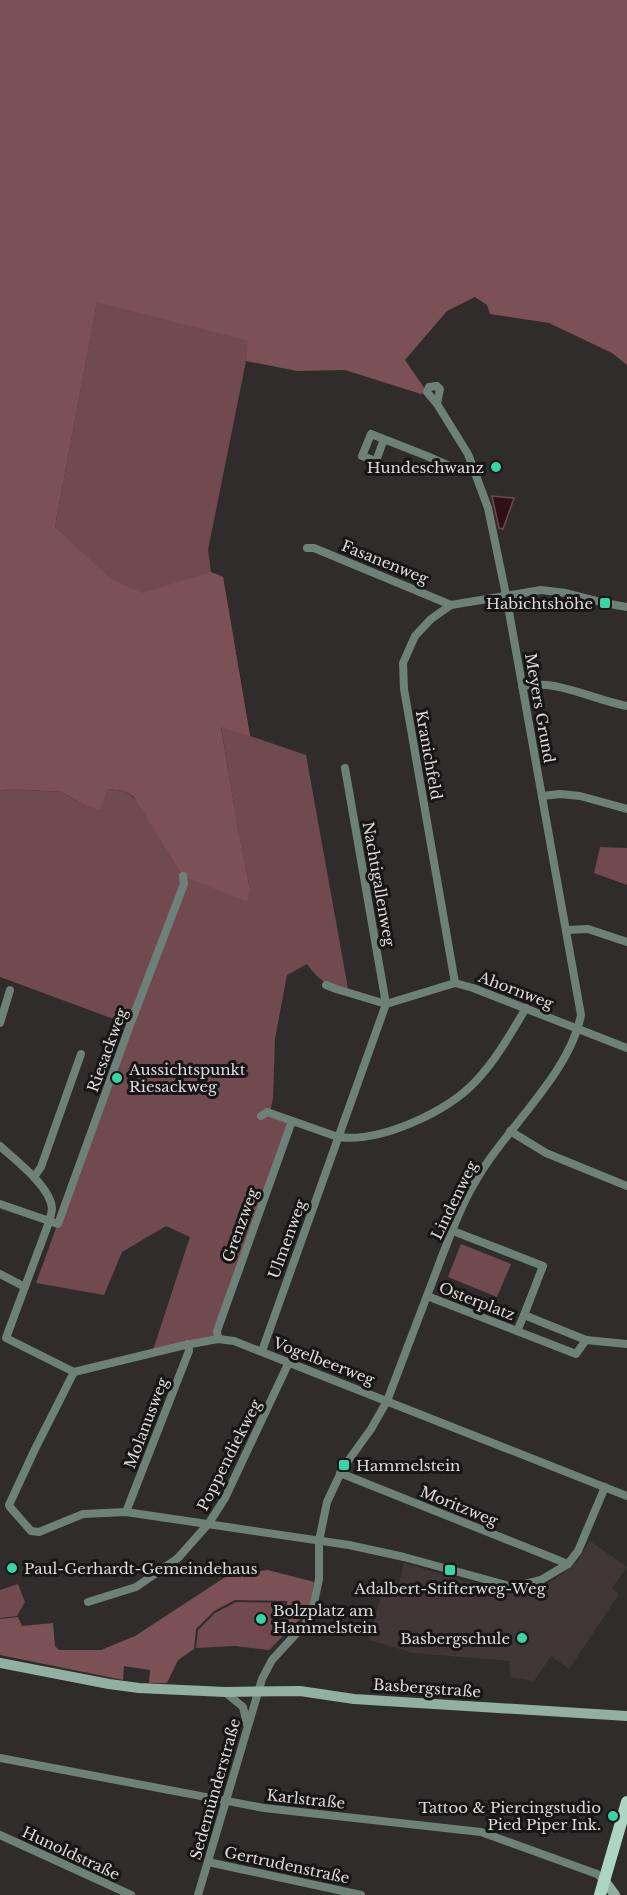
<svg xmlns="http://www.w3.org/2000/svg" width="627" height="1895" font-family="'Libre Baskerville',serif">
	<rect width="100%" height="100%" fill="#302c2c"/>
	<!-- built -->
	<polygon fill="#413637" points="590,1541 627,1567 612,1588 619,1594 569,1669 551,1656 534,1681 510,1677 509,1661 413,1653 369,1640 382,1591 400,1596 401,1586 399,1584 404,1563 502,1592 530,1590 549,1583 568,1570 578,1560"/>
	<!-- green -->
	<g fill="#704a4f">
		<path d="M97,301l152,40 -3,20 -38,189 3,22 12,5 27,159 56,19 43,239c-20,-8 -29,-12 -42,-30l-20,11 -12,64 -2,59 -3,15 22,8 -74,218 -66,14 38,-116 -24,-11 -44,26 -18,43 -68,-12 94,-258 -130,-48v-186l10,-2 52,3 24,14 22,-17 17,2 125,98 -12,-59 -17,-104 -166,-199z"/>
		<polygon points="600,847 627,848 627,885 594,873"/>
		<polygon points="461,1244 511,1264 497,1297 448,1277"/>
		<polygon points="18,1584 25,1602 17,1616 0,1618 0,1590"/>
		<polygon points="236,1602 285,1603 284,1635 269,1650 235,1646 196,1648 198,1630 215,1613"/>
	</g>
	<!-- forest -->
	<g fill="#7b5156">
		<polygon points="0,0 627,0 627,365 612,353 549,323 490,314 487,305 475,297 447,311 405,360 427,392 421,394 345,370 297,371 246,361 248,341 97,302 55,527 111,579 142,593 211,572 223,577 250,736 221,727 238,829 250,889 247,902 183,876 134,797 125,791 108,789 100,810 86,806 62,792 10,789 0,791"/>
		<polygon points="268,1570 314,1582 309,1610 286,1633 287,1601 235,1600 214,1611 196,1629 194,1649 178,1660 167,1683 149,1683 150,1670 124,1666 123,1680 0,1655 0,1619 18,1617 22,1626 53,1623 55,1646 59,1650 101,1650 135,1636 227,1576"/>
	</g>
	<!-- water -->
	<polygon fill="#320f16" stroke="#654c51" stroke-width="1.5" points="492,496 514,498 503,529 499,528"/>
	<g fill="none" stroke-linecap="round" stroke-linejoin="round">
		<!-- minor -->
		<g stroke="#6d8179" stroke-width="8">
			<polyline points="384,439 376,461 362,456 371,434 427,456 456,469 475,472"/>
			<polyline points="307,548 314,548 451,605"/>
			<path d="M522,686c8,0 17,-2 25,-1 27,3 53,16 80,21"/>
			<polyline points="542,796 560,794 580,796 627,809"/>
			<polyline points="567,930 588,929 627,942"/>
			<polyline points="455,983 404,689 403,663 415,636 431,619 451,605 541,590 566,593 605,603 627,607"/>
			<polyline points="326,985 336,989 386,1004 455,983 473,988 627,1048"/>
			<polyline points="0,1023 10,990"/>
			<path d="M261,1116l6,-4 71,25c42,6 109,-25 138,-56 20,-21 35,-48 50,-73"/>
			<polyline points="510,1131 546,1153 627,1186"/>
			<path d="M0,1146c15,14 50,40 52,62 0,4 -2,10 -3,14l-43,116 68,34 111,-27 33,-6 16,2 393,155"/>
			<polyline points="34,1177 41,1167 81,1054"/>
			<polyline points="0,1204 58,1224 130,1025 184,884 183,876"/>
			<polyline points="453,1231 543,1266 524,1315"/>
			<polyline points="0,1274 25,1287"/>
			<polyline points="427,1296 576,1354 586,1340"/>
			<polyline points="517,1331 524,1315 586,1340 627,1344"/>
			<polyline points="218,1339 217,1331 292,1121"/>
			<polyline points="262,1351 386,1004 345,768"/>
			<polyline points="74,1372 35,1449 9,1505 10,1507 31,1531 39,1532 83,1514 126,1512 349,1545 404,1557 513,1587 541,1580 568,1564 578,1551 605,1487"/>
			<polyline points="340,1473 568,1564"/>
			<polyline points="126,1512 189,1351 188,1344"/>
			<polyline points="88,1602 136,1587 178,1558 209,1523 225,1498 289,1362"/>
			<polyline points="225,1692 243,1707 247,1724"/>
			<polyline points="0,1758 264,1808 481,1832 597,1874 604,1880"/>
			<polyline points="0,1835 131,1895"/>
			<polyline points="208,1862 361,1895"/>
			<path d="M198,1895l64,-216 10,-19 34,-37 6,-11 7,-33v-38l8,-39 16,-34 28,-39 16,-28c18,-48 36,-95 54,-142 10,-25 19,-52 33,-75 30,-55 95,-108 107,-169l-75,-420 -18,-87 -20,-54 -31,-50 3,-15 -3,-3 -8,1 -2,5 10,12"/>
		</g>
		<!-- secondary -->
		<g stroke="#91b0a3" stroke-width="10">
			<polyline points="0,1663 109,1684 139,1688 225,1692 300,1691 354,1699 627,1716"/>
			<polyline points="604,1880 615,1895"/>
		</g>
		<!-- primary -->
		<polyline stroke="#add5c4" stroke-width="12" points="600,1895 627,1802"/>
	</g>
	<!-- markers -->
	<g fill="#38d4a6" stroke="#171515" stroke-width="2">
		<circle cx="496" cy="467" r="6"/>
		<rect x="599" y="597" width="12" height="12" rx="3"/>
		<circle cx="117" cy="1078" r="6"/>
		<rect x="338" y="1459" width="12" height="12" rx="3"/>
		<circle cx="12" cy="1568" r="6"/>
		<rect x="444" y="1564" width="12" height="12" rx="3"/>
		<circle cx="261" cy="1619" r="6"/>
		<circle cx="522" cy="1638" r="6"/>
		<circle cx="613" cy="1816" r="6"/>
	</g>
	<g text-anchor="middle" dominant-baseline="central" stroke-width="6" stroke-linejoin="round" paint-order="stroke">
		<!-- poi labels -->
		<g font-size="15" fill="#dddadb" stroke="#171515" text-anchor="end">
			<text x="484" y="467">Hundeschwanz</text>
			<text x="593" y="603">Habichtshöhe</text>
			<text x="129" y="1069" text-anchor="start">Aussichtspunkt<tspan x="129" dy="17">Riesackweg</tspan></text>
			<text x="356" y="1465" text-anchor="start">Hammelstein</text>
			<text x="24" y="1568" text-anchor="start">Paul-Gerhardt-Gemeindehaus</text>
			<text x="450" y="1588" text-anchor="middle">Adalbert-Stifterweg-Weg</text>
			<text x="273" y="1610" text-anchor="start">Bolzplatz am<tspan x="273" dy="17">Hammelstein</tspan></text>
			<text x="510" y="1638">Basbergschule</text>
			<text x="601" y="1807">Tattoo &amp; Piercingstudio<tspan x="601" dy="17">Pied Piper Ink.</tspan></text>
		</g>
		<!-- street labels -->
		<g font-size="15" fill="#dddadb" stroke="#171515">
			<text transform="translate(385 562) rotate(22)">Fasanenweg</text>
			<text transform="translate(540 708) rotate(80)">Meyers Grund</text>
			<text transform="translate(429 755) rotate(80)">Kranichfeld</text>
			<text transform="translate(379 884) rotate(80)">Nachtigallenweg</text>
			<text transform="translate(516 990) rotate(21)">Ahornweg</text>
			<text transform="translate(107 1050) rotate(-70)">Riesackweg</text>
			<text transform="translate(454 1200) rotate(-64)">Lindenweg</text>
			<text transform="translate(240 1225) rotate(-70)">Grenzweg</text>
			<text transform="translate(287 1239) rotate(-70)">Ulmenweg</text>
			<text transform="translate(477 1301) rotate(21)">Osterplatz</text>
			<text transform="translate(324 1361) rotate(21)">Vogelbeerweg</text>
			<text transform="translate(146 1423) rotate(-69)">Molanusweg</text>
			<text transform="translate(229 1455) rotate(-63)">Poppendiekweg</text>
			<text transform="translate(459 1506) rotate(22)">Moritzweg</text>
			<text transform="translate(427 1688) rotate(4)">Basbergstraße</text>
			<text transform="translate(215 1789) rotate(-74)">Sedemünderstraße</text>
			<text transform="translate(306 1799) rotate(6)">Karlstraße</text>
			<text transform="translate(71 1853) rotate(25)">Hunoldstraße</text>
			<text transform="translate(287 1865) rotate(12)">Gertrudenstraße</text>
		</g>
	</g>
</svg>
